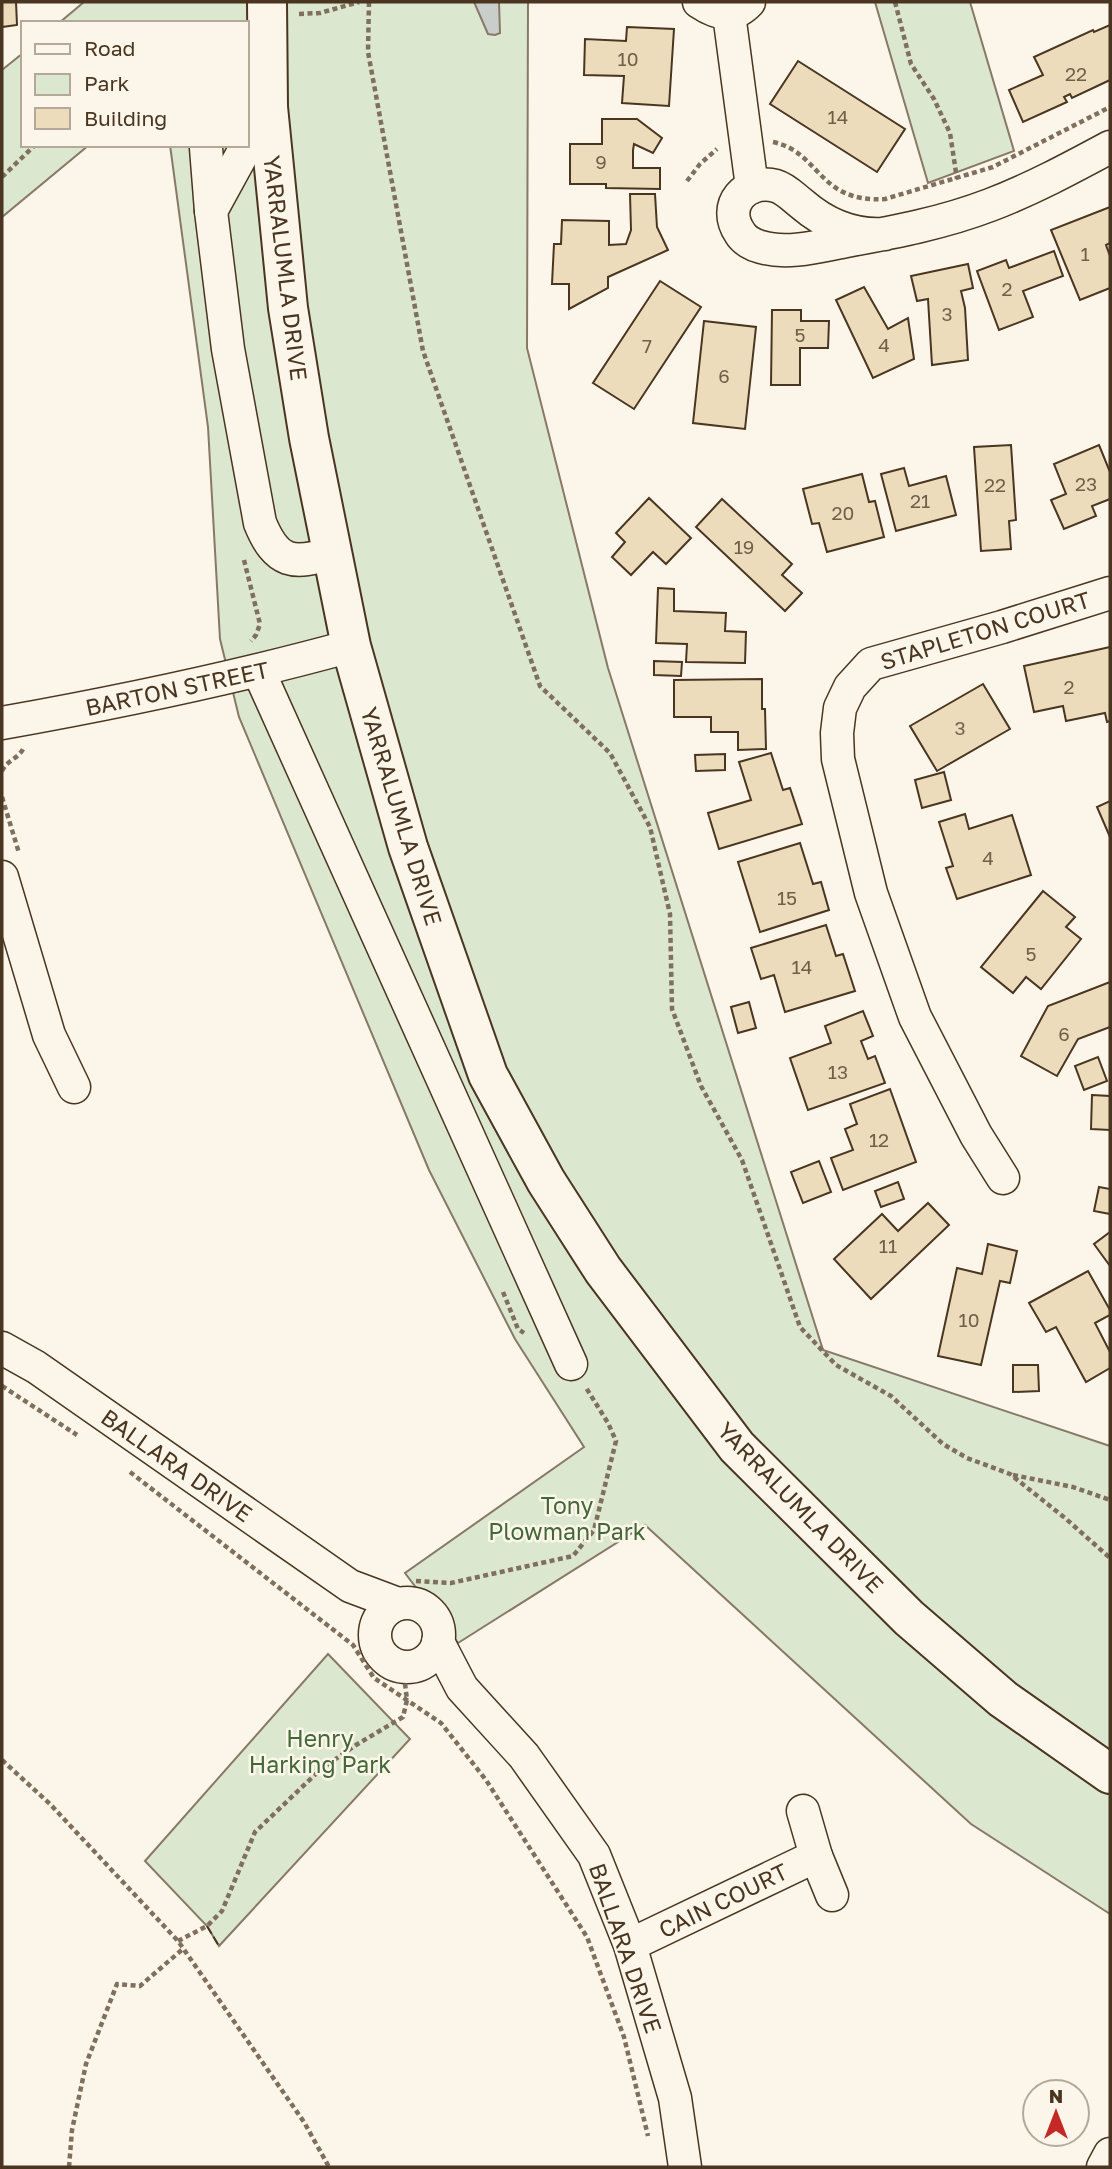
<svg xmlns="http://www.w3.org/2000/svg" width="1112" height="2169" font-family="'Golos Text',sans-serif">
	<rect width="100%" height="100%" fill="#fbf6e9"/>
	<!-- green -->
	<g fill="#dce7d0" stroke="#887966" stroke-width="2">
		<polygon points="84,2 528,2 527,348 608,668 823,1350 1110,1446 1110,1914 971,1824 645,1525 458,1643 405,1573 584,1447 515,1339 429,1170 239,717 220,639 208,427 170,145 247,145 247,23 59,23"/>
		<polygon points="875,2 970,2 1014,151 928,183"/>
		<polygon points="23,53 23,145 89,145 2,217 2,70"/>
		<polygon points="328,1654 410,1739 219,1946 207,1926 145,1861"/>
	</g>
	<!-- water -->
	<polygon fill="#c9cecd" stroke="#887966" stroke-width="2" points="474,2 499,2 500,33 495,35 488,34"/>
	<!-- building -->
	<g fill="#ecdcbc" stroke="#4a3520" stroke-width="2">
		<polygon points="2,2 16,2 17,25 2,27"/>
		<polygon points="1110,25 1110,80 1072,98 1070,94 1064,97 1067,102 1023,122 1009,90 1043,75 1034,57 1093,30 1094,32"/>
		<polygon points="627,27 674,29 669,106 622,103 624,76 584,75 585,39 626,41"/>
		<polygon points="798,61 905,129 877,172 770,104"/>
		<polygon points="602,119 637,119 662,138 653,153 634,144 633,150 633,168 660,168 660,189 606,188 606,184 570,184 570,144 602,144"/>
		<polygon points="630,194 655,194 657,227 668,250 608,277 608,288 569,309 569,284 552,284 554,244 561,244 562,220 609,221 609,245 626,244 631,230"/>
		<polygon points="1110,207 1110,243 1106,245 1110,256 1110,288 1080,300 1051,230"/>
		<polygon points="1054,251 1063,276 1023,291 1033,317 999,330 977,271 1006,260 1009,268"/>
		<polygon points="968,264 973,288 961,291 965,308 968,360 932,365 928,299 917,301 911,276"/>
		<polygon points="660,281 701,307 634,409 593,383"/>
		<polygon points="864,287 888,329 908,318 914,359 873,378 836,300"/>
		<polygon points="772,310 801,310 801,321 829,321 828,348 800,348 800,385 771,385"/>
		<polygon points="704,321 756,327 745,429 693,423"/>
		<polygon points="1011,445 1016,520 1009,521 1011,549 981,551 974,447"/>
		<polygon points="1099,445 1110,472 1110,499 1092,506 1096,516 1064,529 1051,500 1066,494 1054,464"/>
		<polygon points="904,468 909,486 946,476 956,515 896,531 881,474"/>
		<polygon points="862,474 869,502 875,501 884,537 827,552 819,523 812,524 803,489"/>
		<polygon points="649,498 691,538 666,564 653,552 631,575 612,557 625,542 616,533"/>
		<polygon points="722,499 792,564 782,575 802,593 785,611 696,527"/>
		<polygon points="658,588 674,589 674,611 726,613 725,631 746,632 745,663 686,662 687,644 656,643"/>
		<polygon points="1110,647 1110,721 1107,722 1105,713 1066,721 1063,706 1034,712 1024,666"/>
		<polygon points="654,661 682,662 681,676 654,675"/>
		<polygon points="762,679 762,709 765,709 766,749 738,750 738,732 711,732 711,717 674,717 674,680"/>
		<polygon points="983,684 1010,729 937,771 910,726"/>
		<polygon points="771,753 783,790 790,788 802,824 719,849 708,813 751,800 739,762"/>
		<polygon points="725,754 725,770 696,771 695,755"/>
		<polygon points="944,772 951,800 922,808 915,780"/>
		<polygon points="1110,801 1110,837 1097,807"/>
		<polygon points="965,814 969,829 1012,815 1031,875 957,899 946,868 953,866 939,822"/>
		<polygon points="800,843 813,884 821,882 829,910 760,932 738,862"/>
		<polygon points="1043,891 1075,917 1066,927 1081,939 1041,989 1026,977 1013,993 981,967"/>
		<polygon points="826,925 836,956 843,954 855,991 785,1012 774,975 761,979 751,948"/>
		<polygon points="1110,982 1110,1027 1078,1039 1057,1076 1021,1056 1048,1006"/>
		<polygon points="749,1002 756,1028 738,1033 731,1007"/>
		<polygon points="863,1011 873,1036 861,1041 868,1059 875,1056 885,1083 808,1110 790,1058 831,1043 825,1026"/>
		<polygon points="1098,1057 1107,1081 1084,1090 1075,1066"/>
		<polygon points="890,1089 916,1162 843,1190 831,1158 853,1150 845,1129 857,1124 850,1104"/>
		<polygon points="1092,1095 1110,1096 1110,1130 1091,1129"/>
		<polygon points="819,1161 831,1192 803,1203 791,1172"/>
		<polygon points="898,1182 904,1199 881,1207 875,1191"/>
		<polygon points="1099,1187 1110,1189 1110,1214 1094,1211"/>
		<polygon points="928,1203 949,1225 871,1299 834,1259 882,1214 898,1231"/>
		<polygon points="1110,1232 1110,1266 1094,1244"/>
		<polygon points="988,1244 1017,1251 1010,1283 1000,1281 981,1365 938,1356 957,1268 982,1274"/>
		<polygon points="1088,1271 1110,1310 1110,1315 1095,1323 1110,1352 1110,1368 1086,1382 1056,1327 1046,1332 1029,1303"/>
		<polygon points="1013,1365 1038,1365 1039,1391 1013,1392"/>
	</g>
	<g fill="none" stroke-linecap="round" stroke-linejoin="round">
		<!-- minor casing -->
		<g stroke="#4a3520" stroke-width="35">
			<g id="minor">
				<path d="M699,2c18,12 34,17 50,0"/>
				<polyline points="729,14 752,187"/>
				<path d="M206,148l5,63 17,138 32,174c17,41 33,42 72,30"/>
				<polyline points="211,211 268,107"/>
				<path d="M885,234c-31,2 -60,-10 -83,-30 -8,-6 -16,-15 -26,-18 -30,-8 -55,19 -36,47 4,7 13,12 21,14 26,8 59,-1 85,-6 49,-9 97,-18 144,-36 42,-16 81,-37 120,-58"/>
				<polyline points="259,672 571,1364"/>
				<path d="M2,723c118,-21 233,-45 349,-77"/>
				<polyline points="2,877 49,1035 74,1087"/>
				<polyline points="1003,1178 976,1135 915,1017 871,893 838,759 837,733 840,708 850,687 871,664 1002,627 1110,593"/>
				<polyline points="2,1348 36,1367 350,1586 398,1604"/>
				<circle cx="407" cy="1635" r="32"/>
				<polyline points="438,1642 462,1688 524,1756 594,1855 630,1945 675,2098 685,2167"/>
				<polyline points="816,1856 832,1895"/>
				<polyline points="630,1945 816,1856 803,1811"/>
				<polyline points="1103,2167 1110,2154"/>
			</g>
		</g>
		<!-- major casing -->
		<g stroke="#4a3520" stroke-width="42">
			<polyline id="major" points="267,2 268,107 288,308 309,438 351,646 408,847 488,1075 546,1181 603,1270 737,1447 909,1618 1003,1699 1110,1774"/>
		</g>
		<!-- path -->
		<g stroke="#7f6f5c" stroke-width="4.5" stroke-dasharray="5 3.5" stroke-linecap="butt">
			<polyline points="369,2 368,52 423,351 540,686 610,753 650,827 670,914 672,1009 701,1086 742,1160 800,1327 836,1365 891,1396 943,1444 967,1458 1010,1474 1065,1518 1110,1558"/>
			<polyline points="895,2 911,64 934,99 950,133 957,179"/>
			<polyline points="299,14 320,13 359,2"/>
			<path d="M773,142c48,10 44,61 112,57l108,-32 117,-60"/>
			<polyline points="2,177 35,145"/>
			<polyline points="687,181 700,164 717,149"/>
			<polyline points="244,560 260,624 256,635 251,641"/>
			<path d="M2,771c5,-11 18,-13 22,-24"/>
			<polyline points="2,797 19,853"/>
			<polyline points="503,1292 518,1329 524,1333"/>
			<polyline points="2,1386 77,1435"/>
			<polyline points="130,1472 353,1645 374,1678 441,1723 486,1780 587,1937 624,2037 648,2136"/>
			<polyline points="1013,1475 1073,1487 1110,1500"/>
			<polyline points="416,1581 451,1583 573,1556 594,1530 616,1441 608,1423 585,1386"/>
			<polyline points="2,1760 50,1804 178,1941 304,2122 329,2167"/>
			<polyline points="178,1941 207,1926 222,1911 255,1832 321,1769 356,1745 403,1717 407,1700 403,1667"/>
			<polyline points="69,2167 72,2130 86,2064 117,1984 140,1986 184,1948"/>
		</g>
		<!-- minor -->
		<use href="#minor" stroke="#fbf6e9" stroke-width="32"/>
		<!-- major -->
		<use href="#major" stroke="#fbf6e9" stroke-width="38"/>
		<!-- fence -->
		<polyline stroke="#4a3520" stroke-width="2" stroke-dasharray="9 3.5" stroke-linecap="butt" points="207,1926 219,1946"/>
	</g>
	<g text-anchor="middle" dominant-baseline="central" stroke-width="5" stroke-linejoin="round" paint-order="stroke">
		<!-- number labels -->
		<g font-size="19" fill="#725f47">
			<text x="628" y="58">10</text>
			<text x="1076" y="73">22</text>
			<text x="838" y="116">14</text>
			<text x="601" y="161">9</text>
			<text x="1085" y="253">1</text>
			<text x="1007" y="288">2</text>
			<text x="947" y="313">3</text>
			<text x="800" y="334">5</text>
			<text x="884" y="344">4</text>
			<text x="647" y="345">7</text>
			<text x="724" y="375">6</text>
			<text x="1086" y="483">23</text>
			<text x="995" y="484">22</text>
			<text x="920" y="500">21</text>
			<text x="843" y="512">20</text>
			<text x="744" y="546">19</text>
			<text x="1069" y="686">2</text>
			<text x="960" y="727">3</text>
			<text x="988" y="857">4</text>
			<text x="787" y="897">15</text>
			<text x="1031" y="953">5</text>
			<text x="802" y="966">14</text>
			<text x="1064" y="1033">6</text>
			<text x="838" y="1071">13</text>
			<text x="879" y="1139">12</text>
			<text x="888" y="1245">11</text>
			<text x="969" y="1319">10</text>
		</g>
		<!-- street labels -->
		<g font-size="23" fill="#4a3520" stroke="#fbf6e9">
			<text transform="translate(286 268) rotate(83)">YARRALUMLA DRIVE</text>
			<text transform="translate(985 630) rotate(-17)">STAPLETON COURT</text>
			<text transform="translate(177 688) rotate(-12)">BARTON STREET</text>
			<text transform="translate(402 816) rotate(73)">YARRALUMLA DRIVE</text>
			<text transform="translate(177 1465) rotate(35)">BALLARA DRIVE</text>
			<text transform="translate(801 1507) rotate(46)">YARRALUMLA DRIVE</text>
			<text transform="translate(723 1900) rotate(-26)">CAIN COURT</text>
			<text transform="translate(626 1948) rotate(71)">BALLARA DRIVE</text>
		</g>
		<!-- park labels -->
		<g font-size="23" fill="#436837" stroke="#fbf6e9">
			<text x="567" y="1505">Tony<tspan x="567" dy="26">Plowman Park</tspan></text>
			<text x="320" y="1738">Henry<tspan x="320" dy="26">Harking Park</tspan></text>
		</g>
	</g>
	<!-- border -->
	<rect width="1112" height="2169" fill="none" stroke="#4a3520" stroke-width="7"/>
	<!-- legend -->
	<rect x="21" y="21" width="228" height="126" fill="#fbf6e9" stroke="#b4a999" stroke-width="2"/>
	<rect x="35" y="44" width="35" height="10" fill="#fbf6e9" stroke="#b4a999" stroke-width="2"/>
	<text x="84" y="56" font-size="21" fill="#4a3520">Road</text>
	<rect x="35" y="74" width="35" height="21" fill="#dce7d0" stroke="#b4a999" stroke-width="2"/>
	<text x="84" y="91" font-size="21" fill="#4a3520">Park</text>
	<rect x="35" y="108" width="35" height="21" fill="#ecdcbc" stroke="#b4a999" stroke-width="2"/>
	<text x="84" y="126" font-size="21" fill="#4a3520">Building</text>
	<!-- north arrow -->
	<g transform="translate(1056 2113)"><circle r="33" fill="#fbf6e9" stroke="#b4a999" stroke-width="2"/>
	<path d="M0-5L12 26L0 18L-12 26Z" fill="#c62828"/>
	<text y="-10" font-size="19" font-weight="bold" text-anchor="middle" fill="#4a3520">N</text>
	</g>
</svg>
